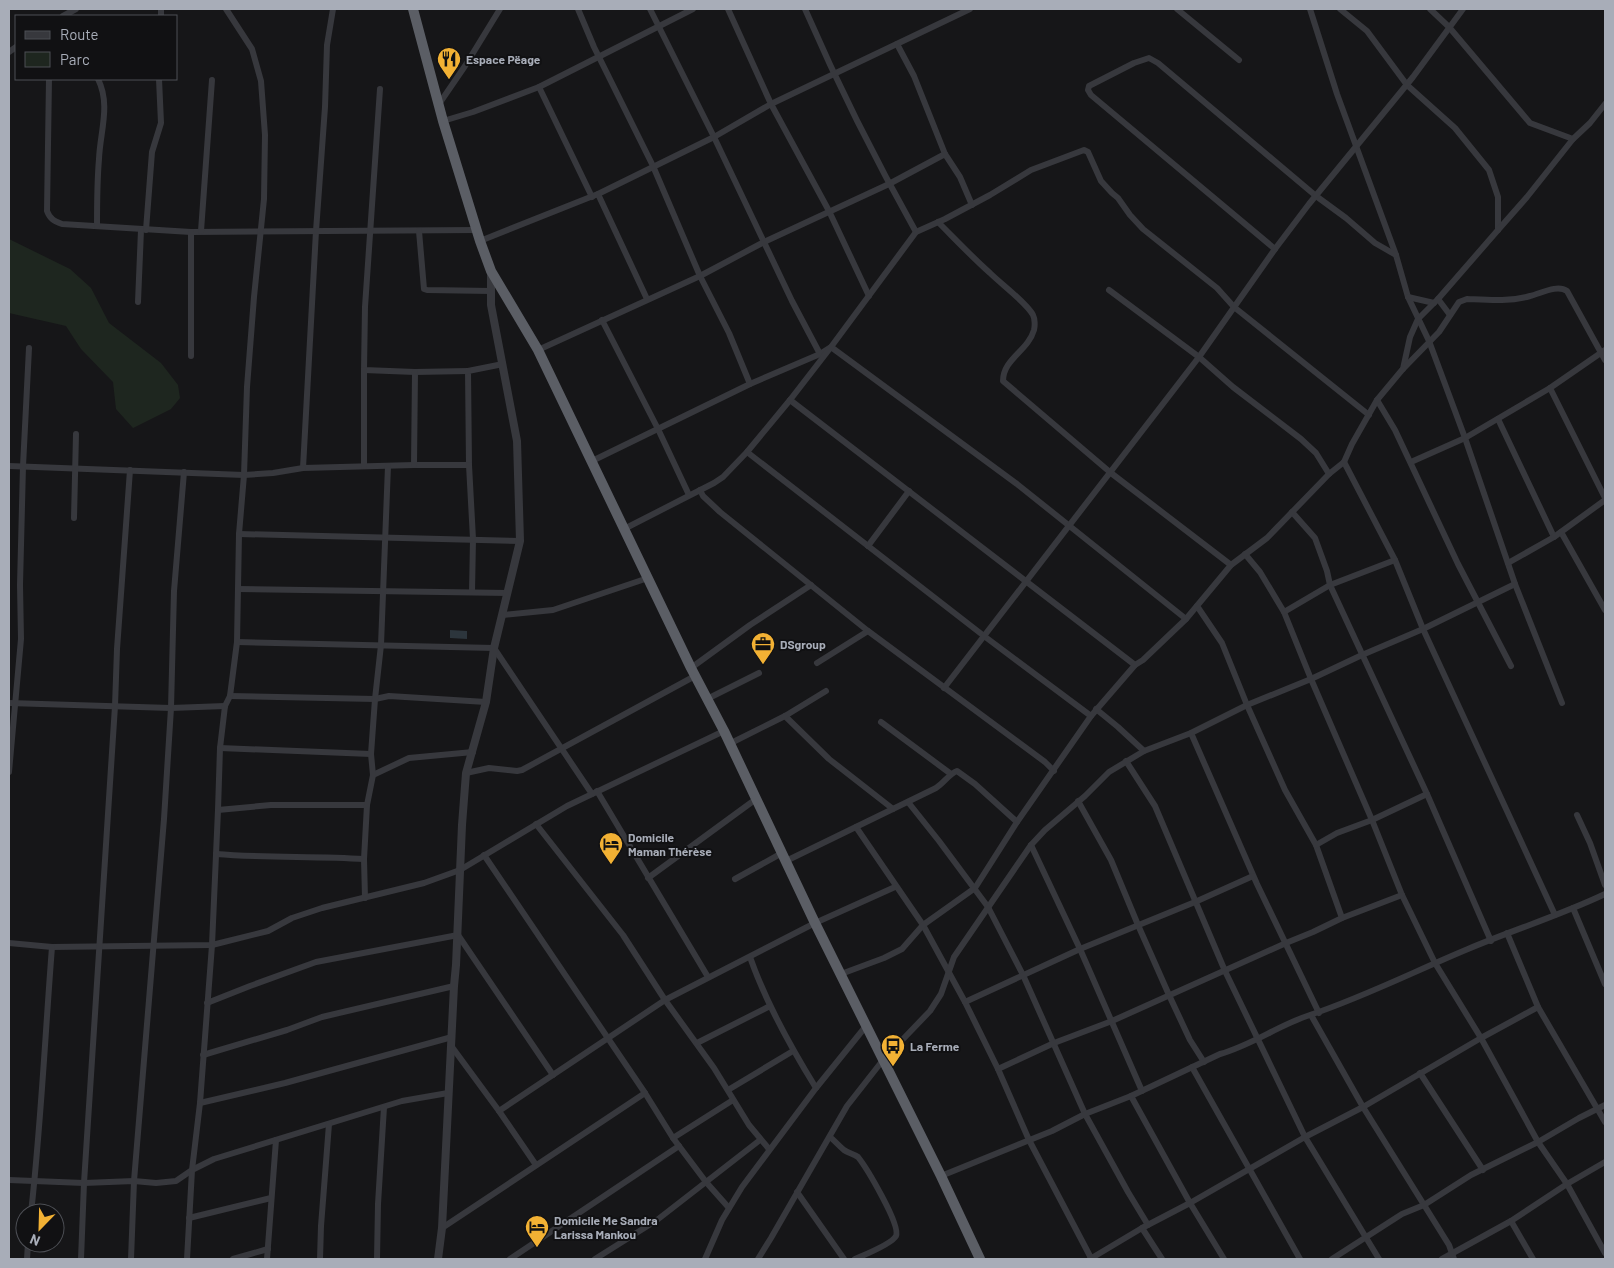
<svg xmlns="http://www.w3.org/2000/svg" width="1614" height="1268" font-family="Barlow,sans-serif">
	<rect width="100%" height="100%" fill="#161618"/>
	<!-- green -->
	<polygon fill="#1e261f" points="9,239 70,269 91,288 109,323 161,363 178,385 180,398 171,409 133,428 116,409 113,382 81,349 66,326 9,313"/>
	<!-- water -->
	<polygon fill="#2c353c" points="450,630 467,631 467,639 450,638"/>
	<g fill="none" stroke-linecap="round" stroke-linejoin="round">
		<!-- minor -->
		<g stroke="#37383d" stroke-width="6">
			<polyline points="161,9 161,16"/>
			<polyline points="333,9 327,45 325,107 316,231 303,468 414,465 469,465 468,371 503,364"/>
			<polyline points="578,9 594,47 653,166 700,276 729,333 750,384"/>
			<polyline points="650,9 714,137 792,301 820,354"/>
			<polyline points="728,9 771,104 829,211 869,296"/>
			<path d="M805,9c33,76 70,150 111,223"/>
			<polyline points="1177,9 1239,60"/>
			<polyline points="1310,9 1337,94 1396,255 1408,297 1429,341 1465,438 1515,584 1562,703"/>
			<polyline points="1340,9 1367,31 1407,85 1455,128 1489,170 1498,197 1498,230"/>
			<polyline points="1430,9 1449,27 1530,123 1573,139"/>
			<polyline points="63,16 76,9"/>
			<polyline points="897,44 914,76 945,154 960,177 972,205"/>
			<polyline points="9,52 16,47"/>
			<path d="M49,79l-2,132c3,8 7,10 15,13l129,8 286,-2"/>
			<polyline points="539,87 592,197"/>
			<polyline points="380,89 365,307 364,370 415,372 468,371"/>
			<polyline points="439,104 465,66 500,9"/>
			<polyline points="443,121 473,112 539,87 693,9"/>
			<polyline points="598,194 647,299"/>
			<path d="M938,222c17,17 34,35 52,51 11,11 37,30 43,42 2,4 2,11 1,15 -6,21 -31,29 -31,51l108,92 120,92"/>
			<path d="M97,226c0,-22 0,-44 2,-67 1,-27 12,-54 -1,-80"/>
			<polyline points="146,230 152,152 161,123 159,79"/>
			<polyline points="201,231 212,80"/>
			<polyline points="419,231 424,289 427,290 491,291"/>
			<polyline points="191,232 191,356"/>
			<polyline points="480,241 598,194 714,137 771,104 970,9"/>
			<polyline points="1275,249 1091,95 1088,90 1089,86 1134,63 1149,58 1158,63 1316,196 1346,218 1375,243 1396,255"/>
			<polyline points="1109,290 1199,357 1233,387 1301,439 1316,453 1329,474"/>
			<polyline points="1408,297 1434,303"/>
			<polyline points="1438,299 1450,315"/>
			<polyline points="138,302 141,230"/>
			<polyline points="602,320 658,429 689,495"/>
			<polyline points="538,350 700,276 764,242 889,184 945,154"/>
			<polyline points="1403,369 1410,337 1418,319 1438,299 1498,230 1527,197 1573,139 1590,123 1605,104"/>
			<polyline points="364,370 364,466"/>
			<polyline points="1550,388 1605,498"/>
			<polyline points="790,400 1135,665"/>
			<polyline points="1377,400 1395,430 1458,564 1511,666"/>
			<polyline points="1498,419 1554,537"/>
			<polyline points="747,452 984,636 1091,716"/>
			<polyline points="592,461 750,384 820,354 831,347 1017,484 1186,619"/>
			<polyline points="1344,462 1395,560 1423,629 1555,915"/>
			<polyline points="1411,462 1465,438 1550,388 1605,350"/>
			<polyline points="414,465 415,372"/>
			<polyline points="469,465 473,539 472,592"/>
			<polyline points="9,466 244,475 273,473 303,468"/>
			<polyline points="700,490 703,496 720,512 868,631 1045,762 1054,771"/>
			<polyline points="1292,512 1315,538 1327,571 1330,585 1427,794 1491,941"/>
			<polyline points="74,518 76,434"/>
			<polyline points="624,529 714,483 723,477 747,452 790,400 831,347 916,232 945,219 990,195 1031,170 1084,150 1088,152 1101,181 1112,193 1118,198 1130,215 1143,229 1217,288 1234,307 1369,415"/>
			<polyline points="1561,532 1605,610"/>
			<polyline points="239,534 520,541"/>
			<polyline points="868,546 909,491"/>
			<polyline points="1245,554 1260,572 1284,612 1311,679 1372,820 1402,895 1435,963 1481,1038 1538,1142 1567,1184 1605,1253"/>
			<polyline points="1508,563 1554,537 1605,500"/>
			<polyline points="238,589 508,593"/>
			<polyline points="1197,606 1222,643 1247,705 1285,790 1316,845 1342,918"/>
			<polyline points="1284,612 1330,585 1395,560"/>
			<polyline points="503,615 553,610 648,578"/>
			<polyline points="237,642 494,648 592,794"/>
			<polyline points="817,663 868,631"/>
			<polyline points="691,668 750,625 811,585"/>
			<polyline points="944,688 1199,357 1275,249 1309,204 1413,77 1463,9"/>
			<polyline points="230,696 375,699 389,696 486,702"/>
			<polyline points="707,699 759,673"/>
			<polyline points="9,703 171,708 225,706"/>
			<polyline points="1096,709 1118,727 1144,751"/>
			<polyline points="785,716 829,759 893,809"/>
			<polyline points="881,722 951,774"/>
			<polyline points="1191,733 1257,884 1319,1013"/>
			<polyline points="729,744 785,716 826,691"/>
			<polyline points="220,748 371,754"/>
			<polyline points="1126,761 1155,806 1225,971 1305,1137 1379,1259"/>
			<polyline points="9,772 21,639 20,585 23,466 29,348"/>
			<polyline points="466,773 489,768 517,771 522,770 695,676"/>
			<polyline points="373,775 409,758 473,752"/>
			<polyline points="597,791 708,977"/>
			<polyline points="1078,801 1111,860 1138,925 1169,995 1190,1040 1204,1062"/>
			<polyline points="908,802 939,841 988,907 1023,975 1085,1114 1128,1192 1148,1225"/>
			<polyline points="218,810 271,805 367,805"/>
			<polyline points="1577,815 1590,843 1605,885"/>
			<polyline points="536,824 623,935 665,1000 714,1068 749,1125 769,1149"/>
			<polyline points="856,827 923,925 965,1002 998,1069 1029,1140 1091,1258"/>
			<polyline points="1031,845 1080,949 1142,1091"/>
			<polyline points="1316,845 1337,833 1372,820 1427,794"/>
			<path d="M216,854c49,4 98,2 148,5"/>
			<polyline points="484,855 645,1093 673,1138 706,1182 729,1208"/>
			<path d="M786,861l150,-73c8,-5 13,-14 21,-17l18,13 42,38"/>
			<polyline points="648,878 756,799"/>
			<polyline points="735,879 782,853"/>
			<polyline points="365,898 364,859 367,805 373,775 371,754 375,699 381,645 388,466"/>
			<polyline points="1573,908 1605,984"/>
			<polyline points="1507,933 1538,1007 1605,1122"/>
			<polyline points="9,943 52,947 212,945 268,931 292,918 322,908 424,883 460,870 567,806 724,731"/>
			<path d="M750,957c16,46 40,89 66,131"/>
			<path d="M841,974l43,-16 18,-9 21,-24 52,-37 42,-66 74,-106 44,-51 8,-5 43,-41 45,-54 36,-27 62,-64 15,-12 8,-18 25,-44 25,-30 37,-38 20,-30 8,-3c21,1 42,3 63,-3 10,-2 27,-12 37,-5l38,69"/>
			<polyline points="965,1002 1080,949 1195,902 1253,876"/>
			<polyline points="207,1003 250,986 316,962 458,935 553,1075"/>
			<polyline points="1311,1015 1363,1107 1449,1245 1454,1259"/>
			<polyline points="697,1043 770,1006"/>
			<polyline points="452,1047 499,1111 536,1165"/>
			<polyline points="203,1055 287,1030 322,1017 454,986"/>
			<polyline points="1192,1067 1300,1259"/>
			<polyline points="998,1069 1054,1043 1112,1021 1286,943 1313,932 1342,918 1402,895"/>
			<polyline points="1420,1073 1483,1170"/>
			<polyline points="728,1090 793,1051"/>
			<polyline points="1131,1096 1190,1203 1224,1259"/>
			<polyline points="200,1103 285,1083 452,1037"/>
			<polyline points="499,1111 665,1000 815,923 895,887"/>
			<path d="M830,1137c5,4 9,9 14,13 4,3 10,4 14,7 8,10 43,68 38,79 -4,8 -32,19 -41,23"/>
			<polyline points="673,1138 733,1100"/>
			<path d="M941,1176l111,-45 33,-17 46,-18 89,-42c32,-9 59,-29 90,-39 54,-18 105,-44 158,-66 45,-19 93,-34 137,-55"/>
			<polyline points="9,1180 84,1183 134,1181 156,1183 176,1181 192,1170 214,1159 402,1101 448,1093"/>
			<polyline points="797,1192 844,1259"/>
			<path d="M31,1213c10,-88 14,-177 21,-266"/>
			<polyline points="189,1218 271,1198"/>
			<polyline points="1511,1221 1533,1259"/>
			<polyline points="442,1228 645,1093"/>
			<polyline points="1142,1228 1162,1259"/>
			<polyline points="27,1259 28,1243"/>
			<polyline points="81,1259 84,1183 115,706 117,649 130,470"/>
			<polyline points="131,1259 134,1181 164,819 171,708 174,591 184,472"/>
			<polyline points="187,1259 192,1170 200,1103 212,945 218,810 220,748 225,706 230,696 237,642 239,534 244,475 247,387 254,297 264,199 265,135 261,81 252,49 226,9"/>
			<polyline points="233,1259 268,1249"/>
			<polyline points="267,1259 276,1140"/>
			<polyline points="320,1259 321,1226 329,1124"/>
			<polyline points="377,1259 378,1204 384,1107"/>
			<polyline points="510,1259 679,1146"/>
			<polyline points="595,1259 657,1220 760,1140"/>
			<polyline points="705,1259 722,1220 742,1187 816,1088 866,1026"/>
			<polyline points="758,1259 771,1238 847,1106 883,1060 930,1011 941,994 954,957 1031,845 1045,830 1085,796 1109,772 1144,751 1191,733 1247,705 1311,679 1362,655 1423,629 1515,584"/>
			<polyline points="1090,1259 1142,1228 1190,1203 1305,1137 1363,1107 1481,1038 1538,1007"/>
			<polyline points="1332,1259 1402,1214 1424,1205 1471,1175 1538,1142 1579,1118 1605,1105"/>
			<polyline points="1442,1259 1511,1221 1567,1184 1605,1162"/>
		</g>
		<!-- tertiary -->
		<polyline stroke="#37383d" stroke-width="8" points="438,1259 442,1228 454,986 456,965 462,825 466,773 486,702 494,648 520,541 517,441 491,305 491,271"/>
		<!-- trunk -->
		<polyline stroke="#5b5e65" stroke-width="10" points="413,9 443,121 480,241 491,271 538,350 691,668 724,731 815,923 941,1176 980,1259"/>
	</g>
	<!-- icons -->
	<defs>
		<g id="restaurant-pin" transform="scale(1.25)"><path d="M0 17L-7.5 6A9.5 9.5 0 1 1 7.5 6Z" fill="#f2b134" stroke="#111113"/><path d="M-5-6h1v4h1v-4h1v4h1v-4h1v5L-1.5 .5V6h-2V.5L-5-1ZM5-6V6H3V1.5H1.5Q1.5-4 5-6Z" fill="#111"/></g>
		<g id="office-pin" transform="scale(1.25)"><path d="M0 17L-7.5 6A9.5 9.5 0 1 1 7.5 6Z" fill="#f2b134" stroke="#111113"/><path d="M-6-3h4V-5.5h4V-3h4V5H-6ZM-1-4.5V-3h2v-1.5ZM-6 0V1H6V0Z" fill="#111"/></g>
		<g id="hotel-pin" transform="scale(1.25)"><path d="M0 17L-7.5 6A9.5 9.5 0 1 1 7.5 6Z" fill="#f2b134" stroke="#111113"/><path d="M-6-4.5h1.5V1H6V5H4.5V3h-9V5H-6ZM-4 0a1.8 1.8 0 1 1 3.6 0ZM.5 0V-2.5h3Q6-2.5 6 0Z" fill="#111"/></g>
		<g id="bus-pin" transform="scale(1.25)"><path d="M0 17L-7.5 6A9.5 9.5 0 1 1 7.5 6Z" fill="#f2b134" stroke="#111113"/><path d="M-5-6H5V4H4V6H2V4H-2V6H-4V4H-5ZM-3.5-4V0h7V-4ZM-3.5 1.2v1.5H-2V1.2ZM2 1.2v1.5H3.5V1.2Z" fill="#111"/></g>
	</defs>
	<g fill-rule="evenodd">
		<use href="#restaurant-pin" x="449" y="59"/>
		<use href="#office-pin" x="763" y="644"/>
		<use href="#hotel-pin" x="611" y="844"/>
		<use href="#bus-pin" x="893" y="1046"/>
		<use href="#hotel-pin" x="537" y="1227"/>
	</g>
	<g text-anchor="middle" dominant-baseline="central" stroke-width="4" stroke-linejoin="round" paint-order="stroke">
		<!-- poi labels -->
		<g font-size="12" font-weight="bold" fill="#a8adb8" stroke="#111113" text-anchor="start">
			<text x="466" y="59">Espace Pëage</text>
			<text x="780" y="644">DSgroup</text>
			<text x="628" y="837">Domicile<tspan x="628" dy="14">Maman Thérèse</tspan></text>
			<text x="910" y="1046">La Ferme</text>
			<text x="554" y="1220">Domicile Me Sandra<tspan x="554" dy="14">Larissa Mankou</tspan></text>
		</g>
	</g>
	<!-- border -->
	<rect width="1614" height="1268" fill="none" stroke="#a8adb8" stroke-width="20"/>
	<!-- legend -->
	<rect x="15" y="15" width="162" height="65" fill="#111113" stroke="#4d4f55"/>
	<rect x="25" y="31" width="25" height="8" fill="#37383d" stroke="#4d4f55"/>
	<text x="60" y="40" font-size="15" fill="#a8adb8">Route</text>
	<rect x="25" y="52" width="25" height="15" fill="#1e261f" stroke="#4d4f55"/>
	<text x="60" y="65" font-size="15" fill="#a8adb8">Parc</text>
	<!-- north arrow -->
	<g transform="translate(40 1228) rotate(203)"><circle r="24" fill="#111113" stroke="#4d4f55"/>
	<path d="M0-4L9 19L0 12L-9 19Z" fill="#f2b134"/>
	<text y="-8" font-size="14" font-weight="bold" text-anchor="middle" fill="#a8adb8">N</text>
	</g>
</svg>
